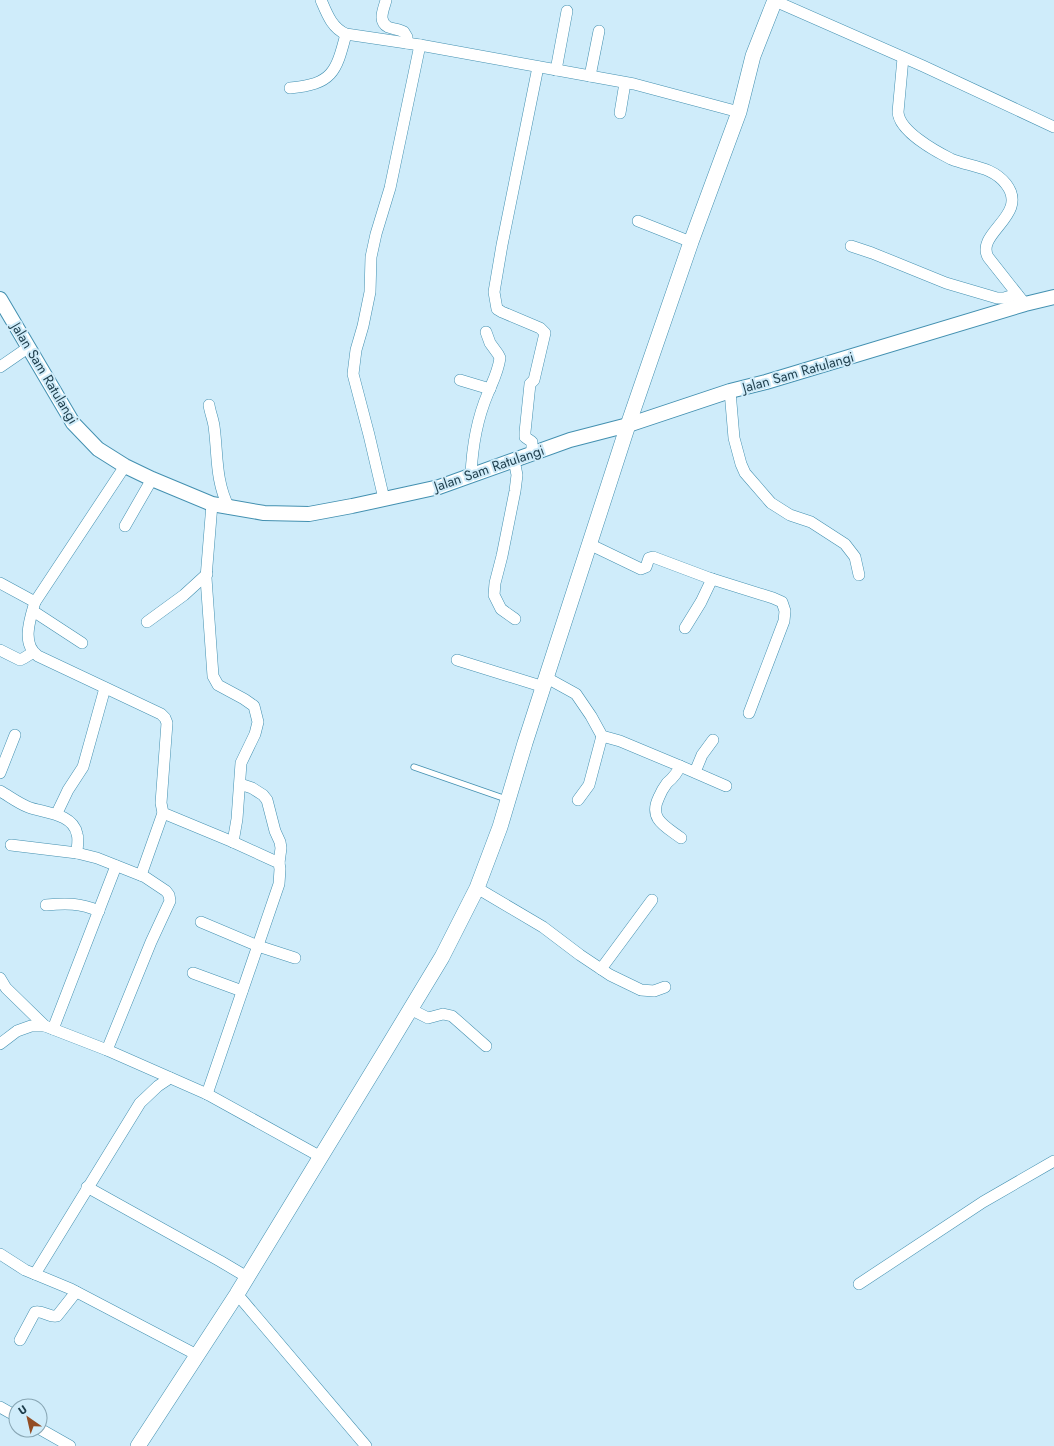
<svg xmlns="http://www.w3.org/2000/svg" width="1054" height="1446" font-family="Jost,sans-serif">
	<rect width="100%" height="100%" fill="#cfecfa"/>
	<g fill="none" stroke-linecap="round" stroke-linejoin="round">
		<!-- service casing -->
		<g stroke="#4390b0" stroke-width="7">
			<polyline id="service" points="414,767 506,799"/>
		</g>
		<!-- minor casing -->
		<g stroke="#4390b0" stroke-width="12">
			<g id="minor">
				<path d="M321,0c6,14 11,28 25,34l74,11 214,39 105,28"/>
				<path d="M386,0c-2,9 -9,21 2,27 5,2 11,2 16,5l3,5v6"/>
				<polyline points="775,1 923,66 1054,127"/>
				<path d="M903,58l-5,54c1,19 37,39 53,47 19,8 41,7 55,25 24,31 -31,49 -18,73l37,47"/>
				<polyline points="556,70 567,11"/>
				<polyline points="590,76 599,31"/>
				<path d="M290,88c42,-4 46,-15 56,-54"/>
				<polyline points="620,113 625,83"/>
				<polyline points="638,221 691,242"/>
				<polyline points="851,246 872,253 946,283 997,298 1004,298 1017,294"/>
				<polyline points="0,367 29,347"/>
				<polyline points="460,380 490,389"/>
				<polyline points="730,391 734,438 741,464 745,473 771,503 790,515 811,522 845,544 855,557 859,575"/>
				<path d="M209,405c1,7 4,14 5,21 4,29 1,54 15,82"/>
				<polyline points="532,453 532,442 525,437 525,432 530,384 534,380 545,333 540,328 502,312 497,309 494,292 502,245 538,67"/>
				<polyline points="514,460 517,475 515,491 502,556 495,583 494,595 501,609 515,619"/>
				<path d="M125,466l-90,136c-5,17 -14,42 3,54l123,58 4,4 2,5 -6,80 2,10 70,29 46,21 1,6 -1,15 -72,210"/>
				<path d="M471,476c1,-28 6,-57 17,-83 5,-12 10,-21 12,-35l-2,-4 -8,-11 -4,-11"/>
				<polyline points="384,499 369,435 353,374 356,350 363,326 370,292 371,257 376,234 390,188 420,45"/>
				<polyline points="212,504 206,578 213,676 218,685 244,699 254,706 258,722 255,734 241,763 237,819 233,842"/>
				<polyline points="125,526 152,479"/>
				<polyline points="589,544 641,569 646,567 649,558 653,557 709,578 773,598 782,602 785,611 784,621 749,713"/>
				<polyline points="0,583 35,602"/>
				<polyline points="33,611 82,643"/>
				<polyline points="147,622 184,595 207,574"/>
				<polyline points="685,628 701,602 712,579"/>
				<polyline points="0,650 20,660 24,658 32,653"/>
				<polyline points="457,660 544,687"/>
				<path d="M547,678l29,16 15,22 11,20 18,5 60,25c-3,8 -7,12 -13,17 -3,4 -6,9 -8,14 -11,22 6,29 22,41"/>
				<polyline points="680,766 726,786"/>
				<polyline points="695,772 702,755 713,740"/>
				<polyline points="0,773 15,735"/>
				<polyline points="240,784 252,788 263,795 267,800 275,831 280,842 281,848 279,863"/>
				<path d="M0,791c9,5 18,12 28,16 15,6 45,6 49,27 2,5 0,13 0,19l20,5 48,19 21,14 3,4 1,6 -19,41 -44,108"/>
				<polyline points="578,800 589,785 602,736"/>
				<polyline points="57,813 68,790 83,767 105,688"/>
				<polyline points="11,845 77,853"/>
				<polyline points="141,875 163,813"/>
				<polyline points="477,888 543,927 580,955 610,975 641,990 654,991 665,987"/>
				<path d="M46,905c20,-2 34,-2 53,6"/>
				<polyline points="201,922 258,946 295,958"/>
				<polyline points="601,969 652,900"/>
				<polyline points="193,973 242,991"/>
				<polyline points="0,978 6,988 45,1026"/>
				<polyline points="410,1009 428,1018 443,1014 452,1016 486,1046"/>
				<polyline points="53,1029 116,866"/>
				<polyline points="0,1044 17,1031 31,1026 45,1026 107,1050 207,1094 321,1157"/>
				<polyline points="87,1187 220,1261 247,1277"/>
				<polyline points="0,1254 25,1270 71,1289 197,1355"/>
				<polyline points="35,1274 140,1103 158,1086 170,1078"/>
				<polyline points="859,1284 983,1202 1054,1161"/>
				<polyline points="237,1294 366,1446"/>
				<path d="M20,1340l15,-28c8,-2 15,6 22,4l19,-24"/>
				<polyline points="0,1407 16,1416"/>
				<polyline points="40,1429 70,1446"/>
			</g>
		</g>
		<!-- tertiary casing -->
		<g stroke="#4390b0" stroke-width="16">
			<polyline id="tertiary" points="0,299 73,423 98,449 125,466 152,479 212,504 264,513 309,514 352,506 439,487 570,440 628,425 730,391 766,382 1025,304 1054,297"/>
		</g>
		<!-- secondary casing -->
		<g stroke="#4390b0" stroke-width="16">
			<polyline id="secondary" points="138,1446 237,1294 384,1053 442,957 477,888 500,827 525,743 628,425 691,242 739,112 753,56 775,0"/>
		</g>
		<!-- service -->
		<use href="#service" stroke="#fff" stroke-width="5.5"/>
		<!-- minor -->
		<use href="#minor" stroke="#fff" stroke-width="11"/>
		<!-- tertiary -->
		<use href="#tertiary" stroke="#fff" stroke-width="14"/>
		<!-- secondary -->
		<use href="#secondary" stroke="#fff" stroke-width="15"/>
	</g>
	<g text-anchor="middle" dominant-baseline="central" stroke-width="4" stroke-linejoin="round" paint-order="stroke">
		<!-- street labels -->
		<g font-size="14" fill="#1d3d4b" stroke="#cfecfa">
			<text transform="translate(798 372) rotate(-16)">Jalan Sam Ratulangi</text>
			<text transform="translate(45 373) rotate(59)">Jalan Sam Ratulangi</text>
			<text transform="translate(489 468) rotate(-19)">Jalan Sam Ratulangi</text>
		</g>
	</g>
	<!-- north arrow -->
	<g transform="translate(28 1418) rotate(326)"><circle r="19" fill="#cfecfa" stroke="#88a6b4"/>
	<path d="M0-3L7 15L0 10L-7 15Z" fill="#934d24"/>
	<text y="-6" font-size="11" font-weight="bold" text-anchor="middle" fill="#1d3d4b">U</text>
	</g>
</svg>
